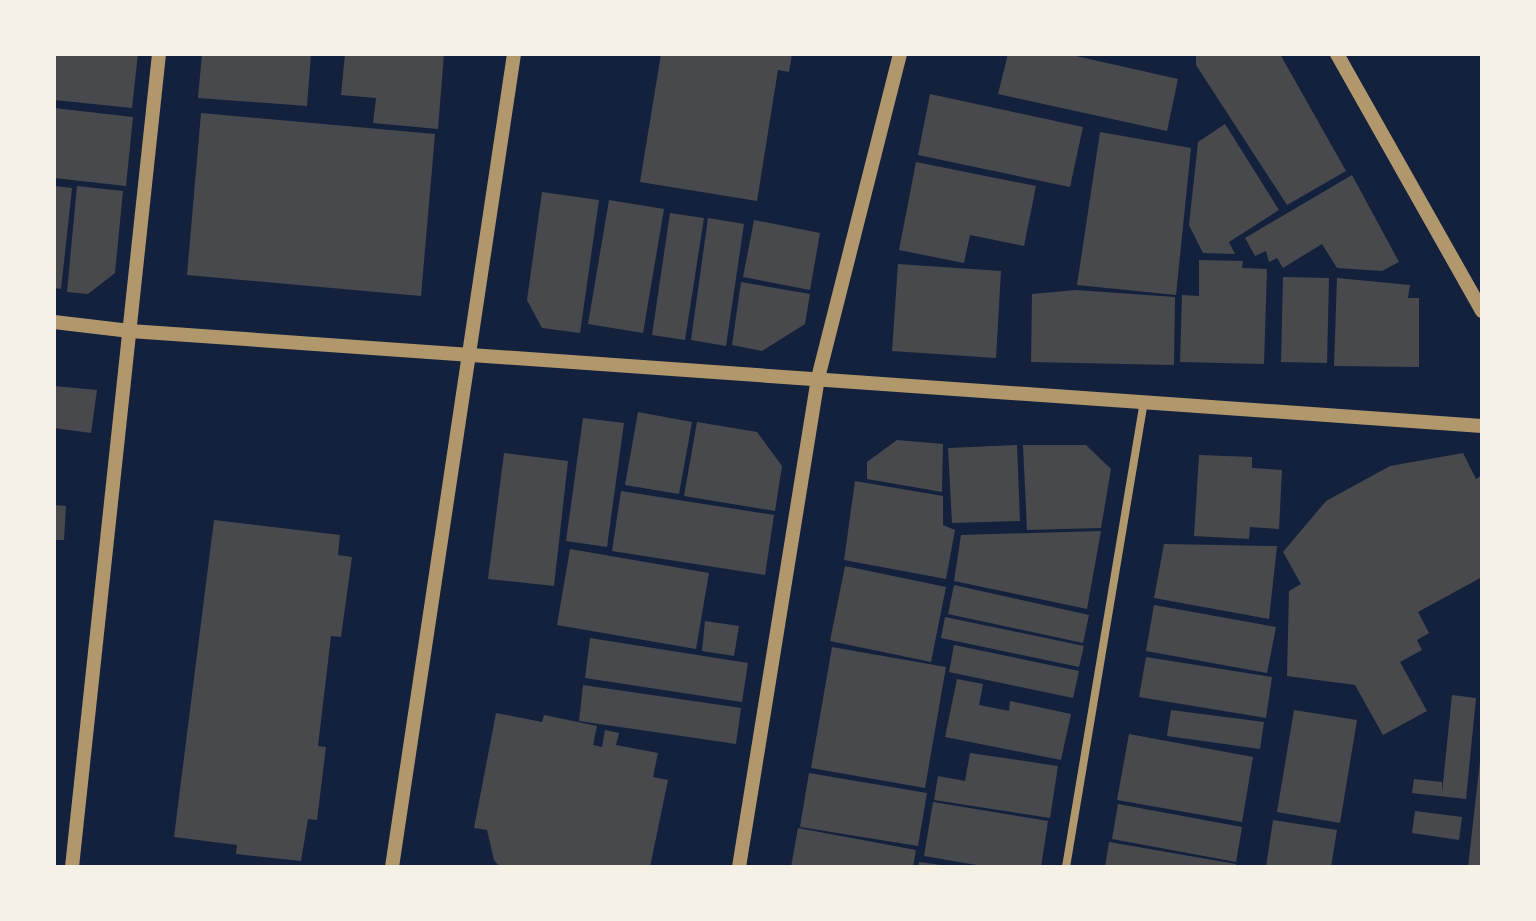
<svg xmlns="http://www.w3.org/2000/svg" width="1536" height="921" font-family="'Libre Baskerville',serif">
	<rect width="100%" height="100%" fill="#14213d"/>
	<!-- building -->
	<g fill="#48494c">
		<polygon points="54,54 138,54 132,108 54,100"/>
		<polygon points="202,54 311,54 307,106 198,98"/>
		<polygon points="345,54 444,54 438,129 373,123 376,98 341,95"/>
		<polygon points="661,54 792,54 789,72 778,70 757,201 640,182"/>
		<polygon points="1008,54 1067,54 1178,79 1167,131 998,94"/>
		<polygon points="1196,54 1280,54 1346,171 1287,205 1196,65"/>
		<polygon points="930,94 1083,127 1070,187 918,155"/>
		<polygon points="54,108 133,117 126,186 54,178"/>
		<polygon points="201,113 435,134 421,296 187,275"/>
		<polygon points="1225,124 1279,210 1229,242 1235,254 1203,253 1189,225 1198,142"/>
		<polygon points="1100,132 1191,148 1176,295 1077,285"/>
		<polygon points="916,162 1036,186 1024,246 970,235 964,263 899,250"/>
		<polygon points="1352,175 1399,262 1382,271 1337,268 1322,244 1283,268 1277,258 1269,262 1266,251 1255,256 1245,238"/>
		<polygon points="54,186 72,188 61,289 54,288"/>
		<polygon points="77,186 123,191 115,273 88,294 67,292"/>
		<polygon points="542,192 599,200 580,333 542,328 527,300"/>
		<polygon points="609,200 664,209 643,333 588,324"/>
		<polygon points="670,213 704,218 685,340 652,335"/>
		<polygon points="708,218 744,224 726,346 691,340"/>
		<polygon points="754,220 820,233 810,290 743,277"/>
		<polygon points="1199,260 1243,261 1242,268 1267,269 1264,364 1180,362 1182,295 1199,296"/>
		<polygon points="898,264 1001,271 996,358 892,351"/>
		<polygon points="1283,277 1329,278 1327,363 1281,362"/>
		<polygon points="1337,278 1410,285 1408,298 1419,298 1419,367 1334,366"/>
		<polygon points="741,282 810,294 805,324 762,351 732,345"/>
		<polygon points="1076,290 1175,297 1174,365 1031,362 1032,294"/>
		<polygon points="54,386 97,390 91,433 54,428"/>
		<polygon points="638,412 692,422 679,494 625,485"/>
		<polygon points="583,418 624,423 607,547 566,541"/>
		<polygon points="697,422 757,432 782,466 775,511 684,496"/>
		<polygon points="897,440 943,444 942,492 867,479 867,462"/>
		<polygon points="1017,445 1020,521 952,523 948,448"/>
		<polygon points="1023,445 1086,445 1111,469 1101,528 1027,530"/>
		<polygon points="504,453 568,461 554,586 488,579"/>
		<polygon points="1463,453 1476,479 1482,475 1482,577 1418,612 1429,633 1417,640 1422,650 1400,662 1427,711 1383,735 1355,685 1287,676 1289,591 1301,584 1283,552 1326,501 1390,466"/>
		<polygon points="1199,455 1252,457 1252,468 1282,470 1279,529 1250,527 1249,539 1194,536"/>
		<polygon points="855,481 943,496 943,525 955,530 946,579 844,560"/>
		<polygon points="621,491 774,515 765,575 612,551"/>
		<polygon points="54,505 66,506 64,540 54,540"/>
		<polygon points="214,520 340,535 338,555 352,557 341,637 331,636 318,746 326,747 317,820 308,819 301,861 236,854 237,845 174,837"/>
		<polygon points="1101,531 1087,609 954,581 961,535"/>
		<polygon points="1164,544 1277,546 1269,619 1154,598"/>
		<polygon points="570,549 709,573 696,649 557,625"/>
		<polygon points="845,566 946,587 931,662 830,641"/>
		<polygon points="954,585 1089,615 1083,643 948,614"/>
		<polygon points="1154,605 1276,627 1267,673 1146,651"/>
		<polygon points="945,617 1084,646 1079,667 941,638"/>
		<polygon points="705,621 739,626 734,656 702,651"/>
		<polygon points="590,638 748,663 742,702 585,678"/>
		<polygon points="954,645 1079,671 1073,698 949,672"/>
		<polygon points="832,647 946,667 925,788 811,768"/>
		<polygon points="1146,657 1272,677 1266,718 1139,697"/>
		<polygon points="957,679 983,684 979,705 1009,711 1010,701 1071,714 1061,760 945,737"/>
		<polygon points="583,685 741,708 736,744 579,721"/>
		<polygon points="1452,695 1476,698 1466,799 1412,793 1414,779 1442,782 1442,793"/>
		<polygon points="1171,710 1264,722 1260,749 1167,736"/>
		<polygon points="1294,710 1357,720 1340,823 1277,812"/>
		<polygon points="496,713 542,722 544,715 597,726 593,745 602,747 605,730 619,733 616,745 658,753 653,777 668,780 650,867 500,867 494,860 487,830 474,828"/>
		<polygon points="1129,734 1253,757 1242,822 1117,800"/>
		<polygon points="970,753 1058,766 1050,818 934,800 938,776 965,781"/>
		<polygon points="1480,761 1482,867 1468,867"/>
		<polygon points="809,773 927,793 918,846 800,827"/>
		<polygon points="933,802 1048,821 1041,867 988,867 924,856"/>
		<polygon points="1118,804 1242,827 1236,862 1112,839"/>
		<polygon points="1415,811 1462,817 1459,840 1412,833"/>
		<polygon points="1273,820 1337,830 1331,867 1266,867"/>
		<polygon points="798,828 916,850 913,867 791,867"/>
		<polygon points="1109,842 1236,864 1235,867 1105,867"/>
		<polygon points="919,862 941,865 941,867 918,867"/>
	</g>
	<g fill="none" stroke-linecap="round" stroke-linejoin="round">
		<!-- minor -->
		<polyline stroke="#b1986c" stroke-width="8" points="1066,867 1144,401"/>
		<!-- tertiary -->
		<g stroke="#b1986c" stroke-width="14">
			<polyline points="1337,54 1482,311"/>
			<polyline points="54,322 130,331 1482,426"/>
			<polyline points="72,867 159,54"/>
			<polyline points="392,867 514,54"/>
			<polyline points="739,867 818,378 900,54"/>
		</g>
	</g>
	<!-- border -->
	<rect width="1536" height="921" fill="none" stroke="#f6f1e7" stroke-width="112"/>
</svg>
